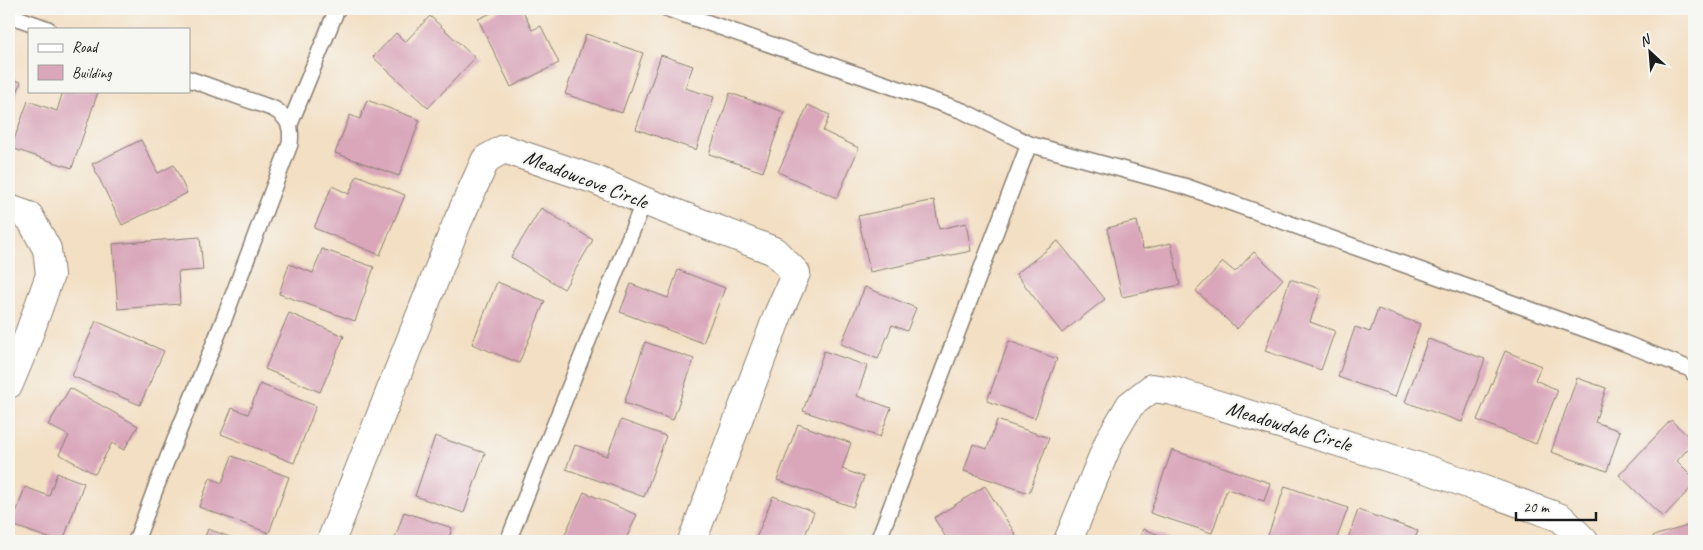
<svg xmlns="http://www.w3.org/2000/svg" width="1703" height="550" font-family="Caveat,sans-serif">
	<rect width="100%" height="100%" fill="#f6f6f2"/>
	<filter id="ink" filterUnits="userSpaceOnUse"><feTurbulence type="fractalNoise" baseFrequency=".02" numOctaves="2"/><feDisplacementMap in="SourceGraphic" scale="10" xChannelSelector="R" yChannelSelector="G"/><feConvolveMatrix kernelMatrix="1 2 1 2 8 2 1 2 1" color-interpolation-filters="sRGB"/></filter>
	<filter id="wash" filterUnits="userSpaceOnUse"><feTurbulence type="fractalNoise" baseFrequency=".0096" numOctaves="4" result="noise"/><feDisplacementMap in="SourceGraphic" scale="20" xChannelSelector="R" yChannelSelector="G"/><feGaussianBlur stdDeviation="1.12" result="paint"/><feColorMatrix in="noise" values="0 0 0 0 0 0 0 0 0 0 0 0 0 0 0 0 0 1.4 0 .05"/><feComposite in="paint" operator="in"/></filter>
	<g filter="url(#wash)">
		<rect width="100%" height="100%" fill="#f3dfc3"/>
		<g id="blocks">
			<!-- building -->
			<g fill="#d9a6ba">
				<polygon points="500,9 522,9 532,30 541,26 559,63 511,87 478,19"/>
				<polygon points="430,16 475,58 428,108 373,57 396,33 405,42"/>
				<polygon points="586,34 643,53 622,113 565,94"/>
				<polygon points="661,55 693,66 685,88 714,97 696,150 636,129"/>
				<polygon points="9,78 21,82 9,115"/>
				<polygon points="63,91 98,92 72,168 11,148 28,101 57,111"/>
				<polygon points="730,93 784,112 763,172 709,154"/>
				<polygon points="367,100 420,120 399,176 335,153 350,115 360,119"/>
				<polygon points="808,105 830,115 823,131 859,148 837,198 778,172"/>
				<polygon points="141,140 158,173 174,165 187,193 122,225 92,164"/>
				<polygon points="357,175 405,195 380,255 314,228 332,186 349,194"/>
				<polygon points="934,200 939,229 966,223 971,251 870,272 858,216"/>
				<polygon points="541,208 593,240 564,289 511,257"/>
				<polygon points="1137,221 1143,249 1171,243 1180,285 1122,297 1107,228"/>
				<polygon points="200,237 203,270 178,272 180,304 118,309 113,244"/>
				<polygon points="1058,241 1105,299 1062,333 1016,274"/>
				<polygon points="322,249 374,267 355,321 279,294 289,264 313,273"/>
				<polygon points="1254,252 1283,279 1237,329 1196,291 1223,262 1235,272"/>
				<polygon points="678,270 725,288 703,343 620,312 631,284 668,298"/>
				<polygon points="1290,279 1321,289 1310,322 1335,331 1321,370 1265,351"/>
				<polygon points="497,282 545,301 519,363 472,344"/>
				<polygon points="865,287 916,308 907,331 892,325 878,359 841,344"/>
				<polygon points="1378,309 1420,324 1395,397 1338,377 1355,327 1370,332"/>
				<polygon points="289,313 344,336 320,392 265,369"/>
				<polygon points="96,321 164,351 140,405 72,376"/>
				<polygon points="1428,339 1485,359 1462,422 1405,402"/>
				<polygon points="1009,341 1057,359 1035,418 987,401"/>
				<polygon points="645,342 694,359 673,420 624,403"/>
				<polygon points="824,351 867,366 857,396 891,408 880,437 803,411"/>
				<polygon points="1505,351 1541,366 1535,380 1558,390 1536,444 1477,420"/>
				<polygon points="1577,378 1606,388 1595,422 1620,431 1607,471 1551,452"/>
				<polygon points="260,384 316,406 294,463 221,434 232,408 248,414"/>
				<polygon points="70,388 138,426 124,450 112,443 95,474 59,454 69,436 48,425"/>
				<polygon points="621,420 666,436 644,497 566,469 575,445 607,456"/>
				<polygon points="997,420 1049,438 1029,493 964,471 973,444 987,449"/>
				<polygon points="1671,420 1694,442 1677,461 1694,478 1694,485 1663,517 1619,475"/>
				<polygon points="798,424 851,443 842,469 864,477 853,507 777,480"/>
				<polygon points="435,436 485,453 464,513 415,496"/>
				<polygon points="1172,450 1270,483 1264,501 1227,489 1212,533 1150,513"/>
				<polygon points="232,456 289,477 269,533 199,507 210,478 222,483"/>
				<polygon points="57,473 84,483 63,541 57,541 12,525 25,487 49,496"/>
				<polygon points="985,486 1016,535 1006,541 948,541 934,518"/>
				<polygon points="1285,486 1348,508 1336,541 1306,541 1300,539 1299,541 1266,541"/>
				<polygon points="584,492 637,515 625,541 562,541"/>
				<polygon points="773,496 814,512 803,541 755,541"/>
				<polygon points="1358,510 1418,531 1414,541 1347,541"/>
				<polygon points="404,512 452,528 448,541 394,541"/>
				<polygon points="1694,524 1694,541 1654,541 1653,536"/>
				<polygon points="208,529 241,541 203,541"/>
				<polygon points="1143,529 1176,541 1138,541"/>
			</g>
		</g>
	</g>
	<g filter="url(#ink)">
		<use href="#blocks" fill-opacity="0" stroke="#887e70" stroke-width="1"/>
		<g fill="none" stroke-linecap="round" stroke-linejoin="round">
			<!-- lane casing -->
			<g stroke="#887e70" stroke-width="18">
				<g id="lane">
					<polyline points="668,9 963,111 1029,144"/>
					<polyline points="9,15 48,29"/>
					<polyline points="290,124 337,9"/>
					<path d="M136,541l20,-54 68,-168 66,-175c2,-17 -1,-26 -16,-35l-85,-30"/>
					<polyline points="508,541 644,201"/>
					<polyline points="878,541 1029,144 1187,187 1624,343 1690,369 1694,374"/>
				</g>
			</g>
			<!-- street casing -->
			<g stroke="#887e70" stroke-width="30">
				<g id="street">
					<polyline points="9,209 29,216 47,249 50,275 24,348 9,384"/>
					<polyline points="331,541 457,223 486,159 504,149 596,180 644,201 774,251 796,273 779,312 692,541"/>
					<polyline points="1068,541 1110,439 1130,405 1152,388 1173,391 1432,471 1561,518 1584,541"/>
				</g>
			</g>
			<!-- lane -->
			<use href="#lane" stroke="#fff" stroke-width="15"/>
			<!-- street -->
			<use href="#street" stroke="#fff" stroke-width="28"/>
		</g>
	</g>
	<g text-anchor="middle" dominant-baseline="central" stroke-width="4.5" stroke-linejoin="round" paint-order="stroke">
		<!-- street labels -->
		<g font-size="21" fill="#1c1c1c" stroke="#f6f6f2">
			<text transform="translate(586 179) rotate(21)">Meadowcove Circle</text>
			<text transform="translate(1289 426) rotate(17)">Meadowdale Circle</text>
		</g>
	</g>
	<!-- margin -->
	<rect width="1703" height="550" fill="none" stroke="#f6f6f2" stroke-width="30"/>
	<!-- legend -->
	<rect x="28" y="28" width="162" height="65" fill="#f6f6f2" stroke="#9f9f9c"/>
	<rect x="38" y="44" width="25" height="8" fill="#ffffff" stroke="#9f9f9c"/>
	<text x="72" y="52" font-size="15" fill="#1c1c1c">Road</text>
	<rect x="38" y="65" width="25" height="15" fill="#d9a6ba" stroke="#9f9f9c"/>
	<text x="72" y="78" font-size="15" fill="#1c1c1c">Building</text>
	<!-- north arrow -->
	<g transform="translate(1650 52) rotate(334)" stroke="#f6f6f2" stroke-width="4" paint-order="stroke">
	<path d="M0-4L9 19L0 12L-9 19Z" fill="#1c1c1c"/>
	<text y="-8" font-size="14" font-weight="bold" text-anchor="middle" fill="#1c1c1c">N</text>
	</g>
	<!-- scale -->
	<path d="M1516 512v8h80v-8" fill="none" stroke="#1c1c1c" stroke-width="2.5"/>
	<text x="1523" y="512" font-size="15" fill="#1c1c1c" stroke="#f6f6f2" stroke-width="4" paint-order="stroke">20 m</text>
</svg>
